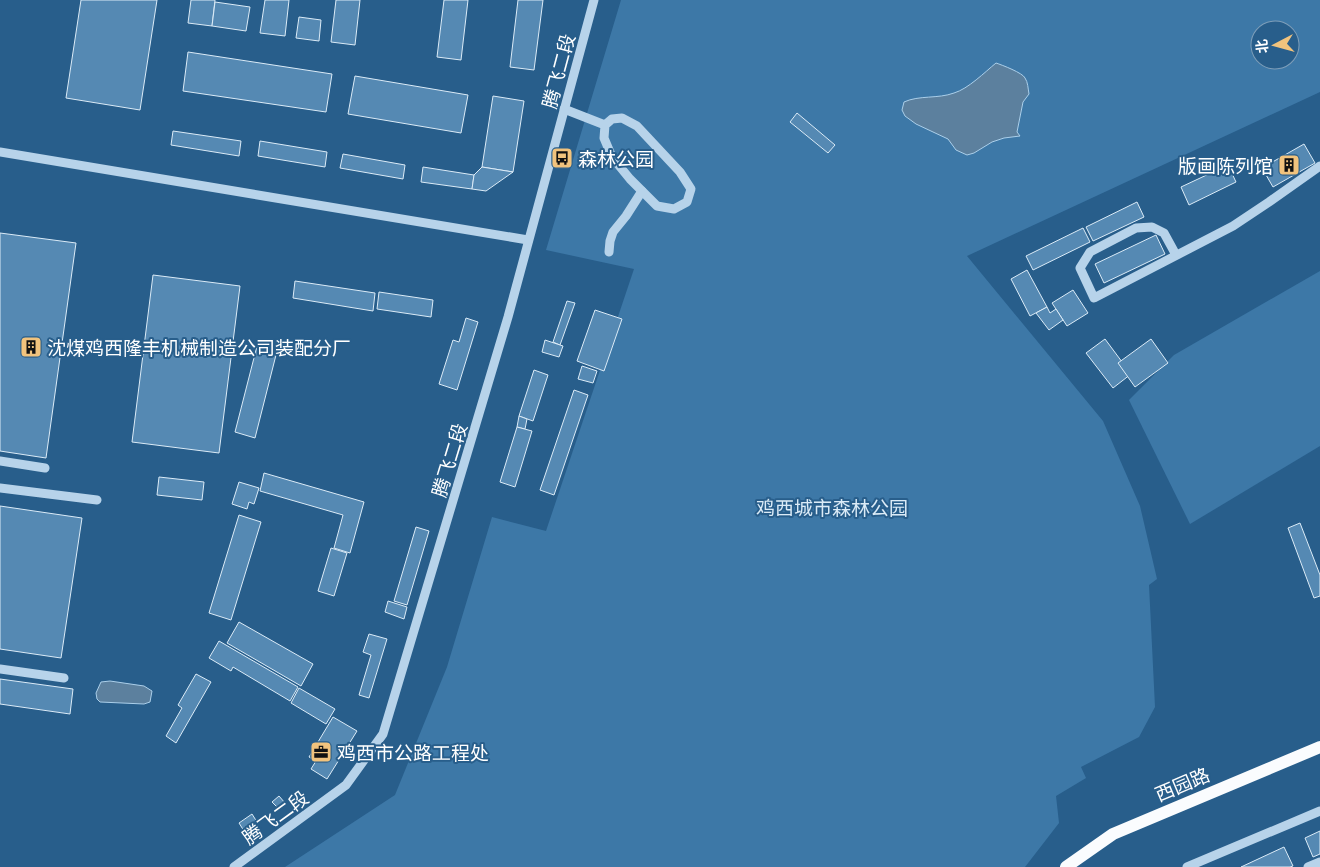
<svg xmlns="http://www.w3.org/2000/svg" width="1320" height="867" font-family="'Titillium Web','Noto Sans SC',sans-serif">
	<rect width="100%" height="100%" fill="#285e8b"/>
	<!-- green -->
	<g fill="#3d78a7" fill-rule="evenodd">
		<path d="M621,0h699v92l-353,164 136,165 37,85 17,73 -8,6 6,122 -16,30 -58,30 5,11 -30,18 3,27 -34,44h-740l110,-72 52,-128 45,-150 54,14 88,-262 -88,-19zM1260,30h30v30h-30z"/>
		<polygon points="1320,271 1320,446 1190,524 1129,400 1174,355"/>
	</g>
	<!-- water -->
	<g fill="#5c809e" stroke="#abcfea">
		<path d="M996,63c6,2 27,10 29,15 3,4 3,11 4,16l-6,8 -6,30 3,4 -16,2 -12,4 -18,11 -7,2 -11,-5 -8,-11 -32,-15 -11,-8 -3,-6 2,-8c15,-7 34,-3 50,-9 14,-4 31,-21 42,-30z"/>
		<polygon points="110,681 144,686 152,691 150,702 144,704 100,702 97,699 96,693 101,682"/>
	</g>
	<!-- building -->
	<g fill="#5589b3" stroke="#dbebf7">
		<polygon points="81,0 157,0 140,110 66,98"/>
		<polygon points="191,0 215,0 212,26 188,23"/>
		<polygon points="265,0 289,0 285,36 260,33"/>
		<polygon points="336,0 360,0 355,45 331,42"/>
		<polygon points="444,0 468,0 461,60 437,57"/>
		<polygon points="518,0 543,0 534,70 510,67"/>
		<polygon points="215,2 250,7 246,31 212,26"/>
		<polygon points="299,17 321,20 319,41 296,38"/>
		<polygon points="188,52 332,74 326,112 183,91"/>
		<polygon points="355,76 468,95 461,133 348,114"/>
		<polygon points="493,96 524,101 513,172 482,167"/>
		<polygon points="797,113 835,145 828,153 790,122"/>
		<polygon points="173,131 241,141 239,156 171,145"/>
		<polygon points="260,141 327,152 325,167 258,156"/>
		<polygon points="1304,144 1315,163 1273,187 1262,168"/>
		<polygon points="343,154 405,165 403,179 340,168"/>
		<polygon points="1228,165 1236,182 1189,205 1181,187"/>
		<polygon points="423,167 474,175 472,189 421,182"/>
		<polygon points="482,167 513,172 486,191 472,189 474,175"/>
		<polygon points="1137,202 1144,217 1093,241 1086,227"/>
		<polygon points="1083,228 1090,242 1033,270 1026,256"/>
		<polygon points="0,233 76,243 46,458 0,451"/>
		<polygon points="1156,235 1165,254 1104,283 1095,264"/>
		<polygon points="1027,270 1047,307 1030,316 1011,279"/>
		<polygon points="153,275 240,286 219,453 132,442"/>
		<polygon points="295,281 375,293 373,311 293,298"/>
		<polygon points="1073,290 1088,313 1067,326 1052,303"/>
		<polygon points="379,292 433,300 431,317 377,309"/>
		<polygon points="567,301 575,303 560,345 553,342"/>
		<polygon points="1047,307 1050,313 1056,309 1063,320 1049,330 1036,313"/>
		<polygon points="595,310 622,319 604,371 577,361"/>
		<polygon points="466,318 478,322 457,390 439,384 453,340 459,342"/>
		<polygon points="1105,339 1131,374 1113,388 1086,353"/>
		<polygon points="1151,339 1168,363 1135,387 1118,363"/>
		<polygon points="545,340 563,346 559,357 542,352"/>
		<polygon points="257,346 277,351 255,438 235,432"/>
		<polygon points="582,366 597,371 593,383 578,379"/>
		<polygon points="534,370 548,375 533,421 519,416"/>
		<polygon points="574,390 588,395 554,495 540,490"/>
		<polygon points="519,416 527,419 525,429 517,427"/>
		<polygon points="517,427 532,431 515,487 500,482"/>
		<polygon points="264,473 364,502 350,553 334,548 343,515 260,491"/>
		<polygon points="159,477 204,482 202,500 157,495"/>
		<polygon points="239,482 259,488 254,504 249,502 247,509 232,504"/>
		<polygon points="0,506 82,518 61,658 0,649"/>
		<polygon points="239,515 261,522 231,620 209,613"/>
		<polygon points="1300,523 1320,575 1320,596 1314,598 1288,528"/>
		<polygon points="416,527 429,531 407,605 394,601"/>
		<polygon points="331,548 347,553 334,596 318,591"/>
		<polygon points="388,601 407,607 404,619 385,612"/>
		<polygon points="239,622 313,664 301,686 227,643"/>
		<polygon points="369,634 387,639 369,698 359,695 371,655 363,652"/>
		<polygon points="219,641 298,687 290,701 233,667 231,671 209,658"/>
		<polygon points="196,674 211,682 176,743 166,736 182,708 178,705"/>
		<polygon points="0,679 73,689 70,714 0,704"/>
		<polygon points="299,688 335,709 326,724 291,703"/>
		<polygon points="333,717 357,731 327,779 311,769 316,761 309,757"/>
		<polygon points="279,796 285,803 279,809 272,802"/>
		<polygon points="252,814 257,822 244,831 239,823"/>
		<polygon points="1320,831 1320,854 1313,857 1305,838"/>
		<polygon points="1284,847 1293,866 1290,867 1241,867"/>
	</g>
	<g fill="none" stroke-linecap="round" stroke-linejoin="round">
		<!-- minor -->
		<g stroke="#b7d3ea" stroke-width="9">
			<polyline points="564,109 605,125 604,138 612,157 630,179 657,206 674,209 687,202 691,189 680,172 637,126 622,118 612,119 605,125"/>
			<polyline points="0,152 528,240"/>
			<polyline points="609,252 610,241 613,232 626,216 642,191"/>
			<polyline points="1176,255 1164,233 1152,227 1136,228 1090,252 1080,268 1094,298 1233,226 1269,202 1320,166"/>
			<polyline points="0,461 45,468"/>
			<polyline points="0,488 97,500"/>
			<polyline points="0,669 64,678"/>
			<polyline points="234,867 346,785 383,734 508,317 594,0"/>
			<polyline points="1187,867 1320,811"/>
			<polyline points="1308,867 1320,862"/>
		</g>
		<!-- major -->
		<polyline stroke="#fafcfe" stroke-width="12" points="1066,867 1113,834 1320,747"/>
	</g>
	<!-- icons -->
	<defs>
		<g id="bus-square" transform="scale(1.125)"><rect x="-9" y="-9" width="18" height="18" rx="4" fill="#f1c37d" stroke="#285e8b"/><path d="M-5-6H5V4H4V6H2V4H-2V6H-4V4H-5ZM-3.5-4V0h7V-4ZM-3.5 1.2v1.5H-2V1.2ZM2 1.2v1.5H3.5V1.2Z" fill="#111"/></g>
		<g id="building-square" transform="scale(1.125)"><rect x="-9" y="-9" width="18" height="18" rx="4" fill="#f1c37d" stroke="#285e8b"/><path d="M-4-6H4V6H1V3H-1V6H-4ZM-2.5-4.3h1.7v1.8h-1.7ZM.8-4.3h1.7v1.8H.8ZM-2.5-1h1.7V.8h-1.7ZM.8-1h1.7V.8H.8Z" fill="#111"/></g>
		<g id="office-square" transform="scale(1.125)"><rect x="-9" y="-9" width="18" height="18" rx="4" fill="#f1c37d" stroke="#285e8b"/><path d="M-6-3h4V-5.5h4V-3h4V5H-6ZM-1-4.5V-3h2v-1.5ZM-6 0V1H6V0Z" fill="#111"/></g>
	</defs>
	<g fill-rule="evenodd">
		<use href="#bus-square" x="562" y="158"/>
		<use href="#building-square" x="1289" y="165"/>
		<use href="#building-square" x="31" y="347"/>
		<use href="#office-square" x="321" y="752"/>
	</g>
	<g text-anchor="middle" dominant-baseline="central" stroke-width="4" stroke-linejoin="round" paint-order="stroke">
		<!-- street labels -->
		<g font-size="19" fill="#fff" stroke="#285e8b">
			<text transform="translate(558 71) rotate(-75)">腾飞二段</text>
			<text transform="translate(449 460) rotate(-73)">腾飞二段</text>
			<text transform="translate(1182 784) rotate(-23)">西园路</text>
			<text transform="translate(275 817) rotate(-36)">腾飞二段</text>
		</g>
		<!-- poi labels -->
		<g font-size="19" fill="#fff" stroke="#285e8b" text-anchor="start">
			<text x="578" y="158">森林公园</text>
			<text x="1273" y="165" text-anchor="end">版画陈列馆</text>
			<text x="47" y="347">沈煤鸡西隆丰机械制造公司装配分厂</text>
			<text x="337" y="752">鸡西市公路工程处</text>
		</g>
		<!-- park labels -->
		<g font-size="19" fill="#dbebf7" stroke="#285e8b">
			<text x="832" y="507">鸡西城市森林公园</text>
		</g>
	</g>
	<!-- north arrow -->
	<g transform="translate(1275 45) rotate(264)"><circle r="24" fill="#285e8b" stroke="#7e9eb9"/>
	<path d="M0-4L9 19L0 12L-9 19Z" fill="#f1c37d"/>
	<text y="-8" font-size="14" font-weight="bold" text-anchor="middle" fill="#ffffff">北</text>
	</g>
</svg>
